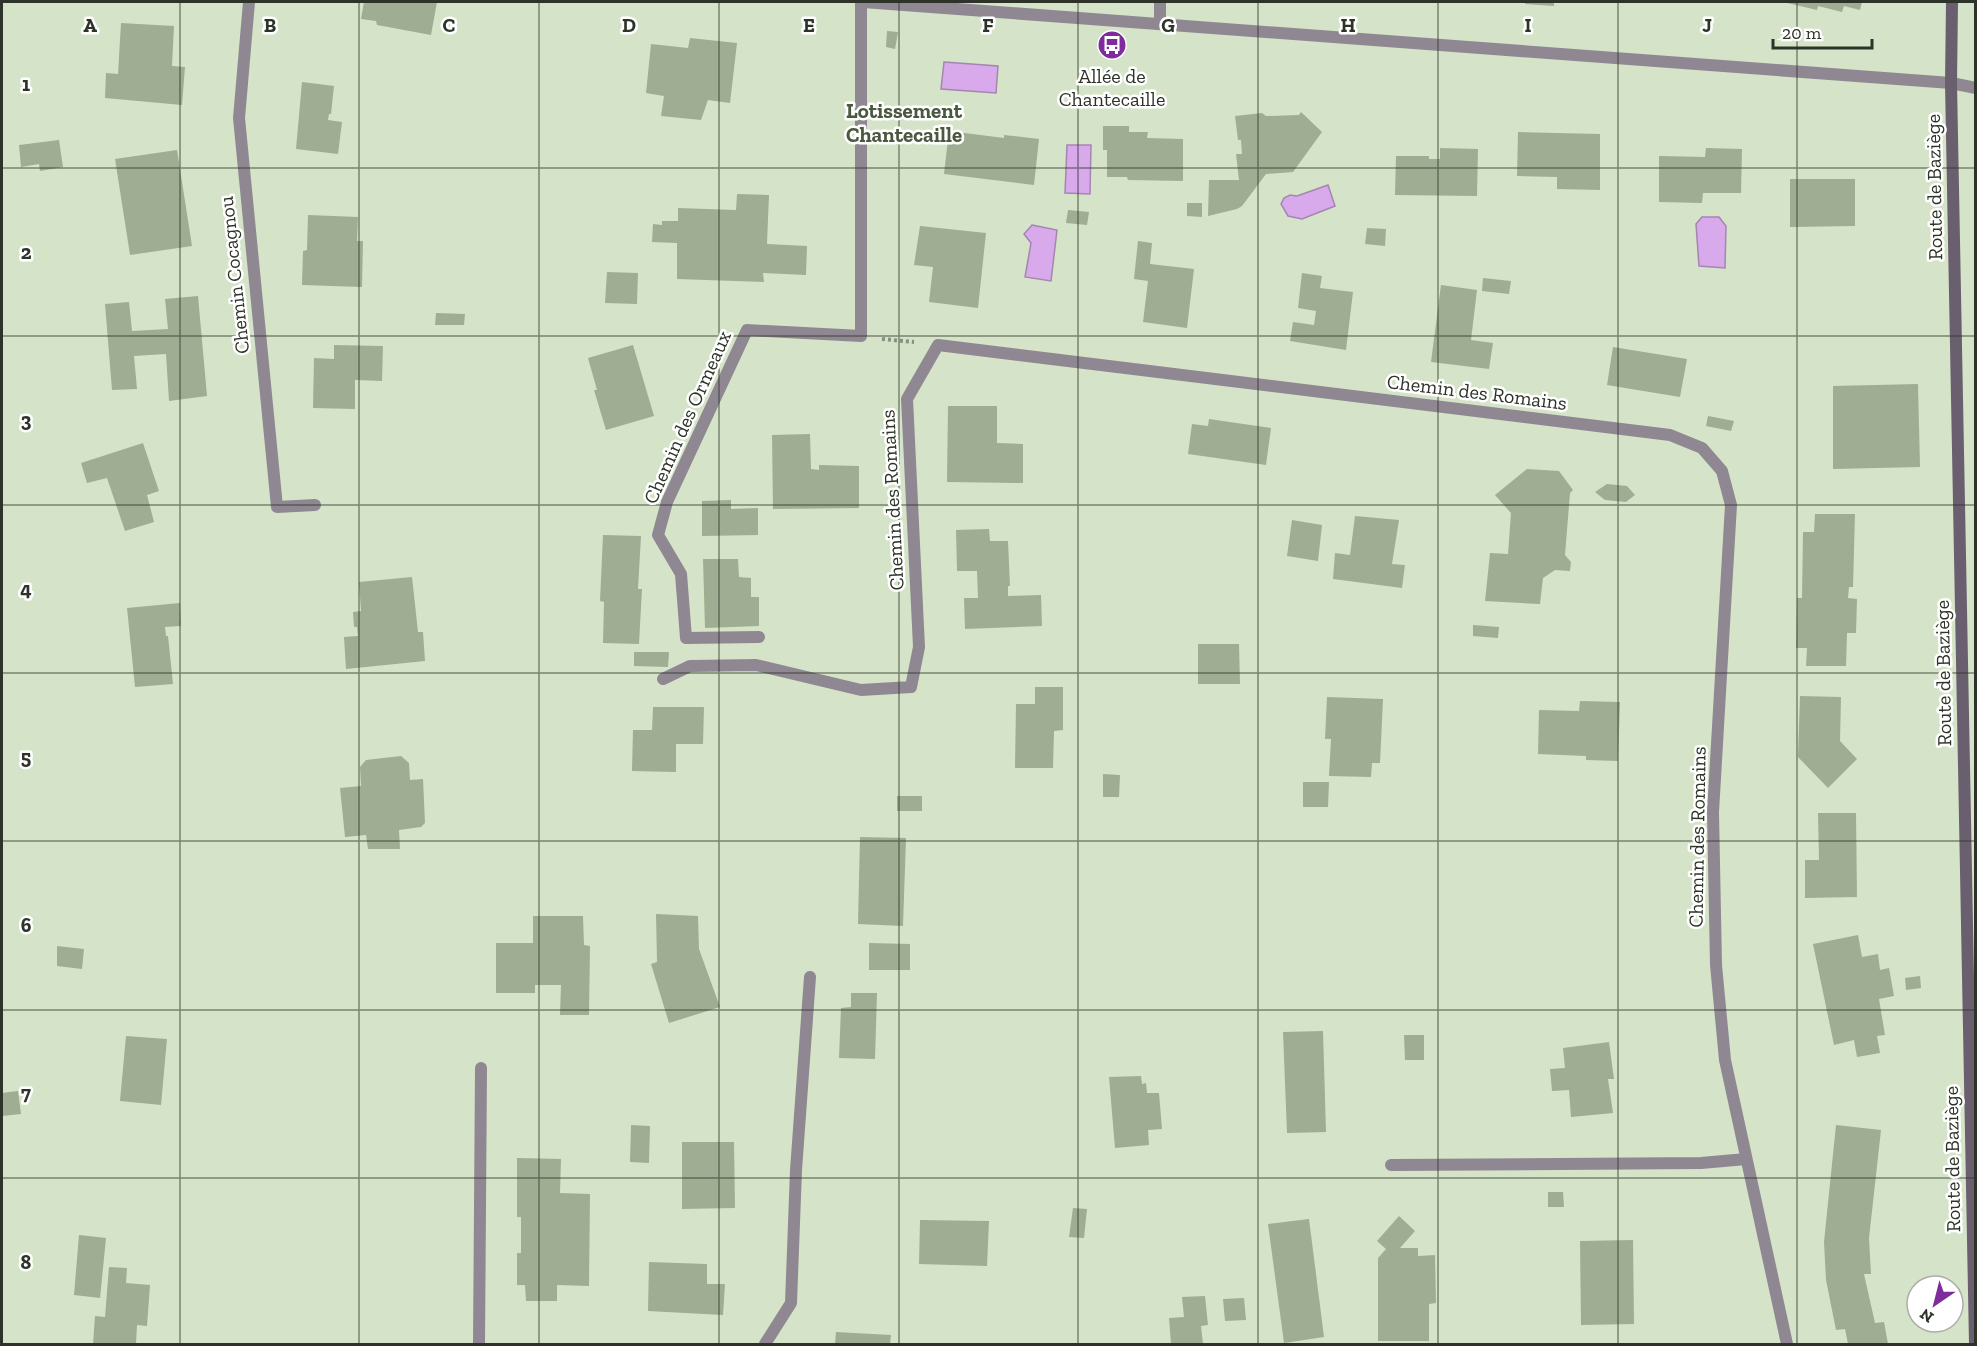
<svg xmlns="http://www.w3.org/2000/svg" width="1977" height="1346" font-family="'Zilla Slab',serif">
	<rect width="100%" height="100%" fill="#d5e4c8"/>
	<!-- water -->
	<g fill="#d8a9eb" stroke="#a586b0" stroke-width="1.5">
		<polygon points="944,62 998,66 996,93 941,89"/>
		<polygon points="1067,145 1091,145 1090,194 1065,193"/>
		<polygon points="1328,185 1335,206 1302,219 1288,216 1281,204 1284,198 1290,195 1297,196"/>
		<polygon points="1702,217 1719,217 1726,226 1725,268 1699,266 1696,224"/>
		<polygon points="1032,225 1057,230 1051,281 1025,277 1031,243 1024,234"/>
	</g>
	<!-- building -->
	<g fill="#9fad92">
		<polygon points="364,2 437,2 431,35 377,25 376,21 361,19"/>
		<polygon points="1525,2 1554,2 1554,6 1525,4"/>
		<polygon points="1783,2 1862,2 1860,10 1844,6 1842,12 1818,6 1817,10"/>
		<polygon points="121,23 174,26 172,66 185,67 182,105 105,98 106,73 118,74"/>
		<polygon points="887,31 898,32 895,49 886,47"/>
		<polygon points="690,38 737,43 730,103 708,100 701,120 661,116 664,96 646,93 651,44 688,48"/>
		<polygon points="302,82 334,86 331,114 329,114 328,120 342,122 338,154 296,149"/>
		<polygon points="1301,112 1322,132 1293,172 1266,174 1242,206 1237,209 1208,216 1209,180 1239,180 1236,154 1242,154 1241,140 1238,140 1235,116 1262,113 1266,116 1299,115"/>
		<polygon points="1103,126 1129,126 1129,132 1148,132 1147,138 1183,139 1183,181 1128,180 1127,177 1107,177 1107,150 1103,150"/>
		<polygon points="949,131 1004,138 1004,135 1039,139 1034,185 944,174"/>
		<polygon points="1518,132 1600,134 1600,190 1557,189 1557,177 1517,176"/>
		<polygon points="59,140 63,167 40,171 39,164 21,167 19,145"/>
		<polygon points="1440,148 1478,149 1477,196 1395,195 1396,156 1429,156 1429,159 1440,159"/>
		<polygon points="1706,148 1742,149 1741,193 1703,193 1702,203 1659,202 1659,156 1705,157"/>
		<polygon points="177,150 192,246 130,255 115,159"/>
		<polygon points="1790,179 1855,179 1855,226 1790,227"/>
		<polygon points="737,194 769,195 767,244 807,246 806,275 763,273 764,282 677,279 677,243 652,242 653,224 662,225 662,221 678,221 678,208 736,210"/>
		<polygon points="1187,203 1202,203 1202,217 1187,216"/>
		<polygon points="1068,210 1089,212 1087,225 1066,223"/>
		<polygon points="308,215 358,217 357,241 363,241 362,287 302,285 303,251 307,250"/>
		<polygon points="920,226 986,233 978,308 929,302 933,267 914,265"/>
		<polygon points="1367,228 1386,229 1385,246 1365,244"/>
		<polygon points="1138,241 1152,243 1150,264 1194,269 1187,328 1143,322 1148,281 1134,279"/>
		<polygon points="607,272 638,273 637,304 605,303"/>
		<polygon points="1302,273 1322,276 1320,288 1353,292 1346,350 1290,341 1293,322 1314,325 1316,311 1298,308"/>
		<polygon points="1483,278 1511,281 1509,294 1482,291"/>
		<polygon points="1441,285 1477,290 1471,340 1493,343 1489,369 1431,362"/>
		<polygon points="198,296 207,396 169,401 166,354 134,356 137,389 112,390 105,304 129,302 132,331 168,329 165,299"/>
		<polygon points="436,313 465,314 464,325 435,325"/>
		<polygon points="334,345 383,346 382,381 355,380 355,409 313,408 314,358 334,359"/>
		<polygon points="633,345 654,416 606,430 594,390 597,390 588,358"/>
		<polygon points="1613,347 1687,359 1680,397 1607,385"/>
		<polygon points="1918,384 1920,467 1833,469 1833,386"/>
		<polygon points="948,406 997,406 997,443 1023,444 1023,483 947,482"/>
		<polygon points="1708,416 1734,421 1731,431 1706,426"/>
		<polygon points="1209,419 1271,428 1266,465 1188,454 1192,424 1208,426"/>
		<polygon points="810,434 811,469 819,470 819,465 859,466 859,508 773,509 772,435"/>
		<polygon points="143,443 159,491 147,495 154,522 125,531 107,478 87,483 81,463"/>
		<polygon points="1527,469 1559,471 1573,490 1570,493 1565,555 1571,562 1570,571 1555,570 1543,578 1540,604 1485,601 1490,553 1508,554 1511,513 1495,495"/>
		<polygon points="1607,484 1627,486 1635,495 1626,502 1605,500 1595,492"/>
		<polygon points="731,500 731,509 758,508 758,535 702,536 702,501"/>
		<polygon points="1815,514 1855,514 1853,587 1849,587 1848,598 1857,599 1856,633 1847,633 1846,666 1806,666 1807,648 1796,648 1797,598 1802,598 1803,532 1814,532"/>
		<polygon points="1355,516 1399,520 1392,564 1405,565 1402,588 1333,579 1335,553 1350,555"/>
		<polygon points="1292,520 1322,525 1318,561 1287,556"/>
		<polygon points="989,529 990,541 1008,541 1010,586 1008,586 1008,596 1041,595 1042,626 965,629 964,598 978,598 977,571 957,571 956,530"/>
		<polygon points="603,535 641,536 638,589 642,589 639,644 603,643 604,602 600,601"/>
		<polygon points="703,559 738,559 739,577 751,578 751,597 759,597 759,626 705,628"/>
		<polygon points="412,577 418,632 423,632 425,661 346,669 344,637 358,636 357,627 354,627 353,612 361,611 359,582"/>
		<polygon points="180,603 181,626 165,627 166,636 168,636 173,684 135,687 127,608"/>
		<polygon points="1473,625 1499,627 1498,638 1473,636"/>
		<polygon points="1198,644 1239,644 1240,684 1198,684"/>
		<polygon points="634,652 669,652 668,667 634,666"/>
		<polygon points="1035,687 1063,687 1063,730 1054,731 1053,768 1015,768 1016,704 1035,704"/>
		<polygon points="1800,696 1841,697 1840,741 1857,759 1828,788 1798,757"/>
		<polygon points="1327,697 1383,699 1380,763 1372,763 1371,777 1329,776 1331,739 1325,739"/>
		<polygon points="1580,701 1620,702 1618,761 1586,760 1586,756 1538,754 1539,710 1579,711"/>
		<polygon points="653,707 704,707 703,744 676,744 676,772 632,771 633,730 652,730"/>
		<polygon points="401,756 409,763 410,780 423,779 425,823 421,827 399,830 400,849 368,849 366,835 345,837 340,788 361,786 360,767 366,760"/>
		<polygon points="1103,774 1120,775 1119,797 1103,797"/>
		<polygon points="1303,782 1329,782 1328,807 1303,807"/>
		<rect x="897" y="796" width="25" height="15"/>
		<polygon points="1818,813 1856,813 1857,897 1805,898 1805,860 1819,860"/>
		<polygon points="860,837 906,838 903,926 858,924"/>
		<polygon points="656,914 698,916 699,949 720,1007 669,1023 651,964 657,962"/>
		<polygon points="533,916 583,916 584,945 590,946 589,1015 560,1015 561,985 535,985 535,993 496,993 496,943 533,943"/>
		<polygon points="1858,935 1862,957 1878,954 1880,970 1889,968 1894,996 1879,999 1885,1035 1877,1036 1880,1053 1857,1057 1854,1040 1834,1045 1813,944"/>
		<polygon points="869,943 910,944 910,970 869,970"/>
		<polygon points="57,946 84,949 82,969 57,966"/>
		<polygon points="1920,976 1921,988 1906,990 1905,978"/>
		<polygon points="851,993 877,993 875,1059 839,1058 841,1008 851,1007"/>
		<polygon points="1323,1031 1326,1132 1287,1133 1283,1032"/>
		<polygon points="1404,1035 1424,1035 1424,1060 1405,1060"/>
		<polygon points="126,1036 167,1039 161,1105 120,1101"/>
		<polygon points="1609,1042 1614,1079 1608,1079 1613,1113 1571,1117 1569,1090 1552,1091 1550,1069 1565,1068 1563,1048"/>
		<polygon points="1141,1076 1142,1084 1146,1083 1147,1093 1159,1093 1162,1129 1148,1130 1149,1145 1115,1148 1109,1077"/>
		<polygon points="18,1091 21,1114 2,1116 2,1093"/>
		<polygon points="631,1125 650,1126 649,1163 630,1162"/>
		<polygon points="1836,1125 1881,1130 1869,1238 1871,1274 1864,1274 1875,1323 1884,1322 1888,1344 1848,1344 1845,1329 1836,1330 1826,1280 1824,1242"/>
		<polygon points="682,1142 734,1142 735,1208 682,1209"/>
		<polygon points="517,1158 561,1159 560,1193 590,1194 589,1286 557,1285 557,1301 526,1301 525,1285 517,1285 517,1253 521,1253 521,1217 517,1217"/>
		<polygon points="1548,1192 1563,1192 1564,1207 1548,1207"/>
		<polygon points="1073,1208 1087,1209 1084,1238 1069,1237"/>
		<polygon points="1399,1216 1415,1231 1400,1248 1418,1248 1418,1256 1435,1255 1436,1303 1429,1304 1429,1341 1378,1341 1378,1258 1386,1249 1377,1241"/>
		<polygon points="1309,1219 1324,1337 1284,1343 1268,1224"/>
		<polygon points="920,1220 989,1221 987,1266 919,1264"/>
		<polygon points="79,1235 106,1238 100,1298 74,1295"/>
		<polygon points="1633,1240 1634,1324 1581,1325 1580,1241"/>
		<polygon points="649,1262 707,1264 707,1284 725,1284 723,1315 648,1311"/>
		<polygon points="109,1267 127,1268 126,1283 150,1285 147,1326 137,1325 136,1344 93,1344 95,1316 105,1317"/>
		<polygon points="1205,1296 1208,1325 1201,1326 1203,1344 1171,1344 1169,1318 1184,1317 1182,1297"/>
		<polygon points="1244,1298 1246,1320 1225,1321 1223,1299"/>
		<polygon points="836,1332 891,1335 890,1344 835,1344"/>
	</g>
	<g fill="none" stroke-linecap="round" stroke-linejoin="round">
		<!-- path -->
		<polyline stroke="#87927e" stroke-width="4" stroke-dasharray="3 3" stroke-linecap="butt" points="882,339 914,342"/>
		<!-- lane -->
		<g stroke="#8f8893" stroke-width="12">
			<polyline points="1951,83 1976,88"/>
			<polyline points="1391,1165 1701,1163 1746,1159"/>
			<polyline points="479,1344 481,1068"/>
			<polyline points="765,1344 791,1303 796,1170 810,977"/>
		</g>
		<!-- street -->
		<g stroke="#8f8893" stroke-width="12">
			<polyline points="249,2 239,118 277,507 315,505"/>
			<polyline points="863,2 1951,83"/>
			<polyline points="1160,2 1160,24"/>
			<polyline points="759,637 686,638 681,574 658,535 667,502 747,330 861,336 861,2"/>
			<polyline points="663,679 690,666 756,665 861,690 911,687 919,647 907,399 938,345 1670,435 1702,448 1722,471 1731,505 1713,812 1716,965 1725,1060 1787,1344"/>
		</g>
		<!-- secondary -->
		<polyline stroke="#6a5f6e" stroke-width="12" points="1952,2 1951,83 1975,1344"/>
	</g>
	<!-- grid -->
	<path fill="none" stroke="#2d3328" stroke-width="1.5" stroke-opacity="0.55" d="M180,2v1342M359,2v1342M539,2v1342M719,2v1342M899,2v1342M1078,2v1342M1258,2v1342M1438,2v1342M1618,2v1342M1797,2v1342M2,168h1974M2,336h1974M2,505h1974M2,673h1974M2,841h1974M2,1010h1974M2,1178h1974"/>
	<!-- icons -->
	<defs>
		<g id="bus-disc" transform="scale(1.5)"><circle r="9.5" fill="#7e2b9b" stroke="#fff"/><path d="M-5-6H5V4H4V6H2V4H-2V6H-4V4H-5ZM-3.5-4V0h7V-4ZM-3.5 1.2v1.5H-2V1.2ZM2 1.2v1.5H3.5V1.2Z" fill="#fff"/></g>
	</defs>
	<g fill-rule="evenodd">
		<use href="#bus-disc" x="1112" y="45"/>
	</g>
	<g text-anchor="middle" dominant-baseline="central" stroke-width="5" stroke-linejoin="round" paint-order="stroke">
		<!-- poi labels -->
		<g font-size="20" fill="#2d3328" stroke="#fff">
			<text x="1112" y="76">Allée de<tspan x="1112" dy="23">Chantecaille</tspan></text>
		</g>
		<!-- street labels -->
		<g font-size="20" fill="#2d3328" stroke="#fff">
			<text transform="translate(1934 187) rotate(-91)">Route de Baziège</text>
			<text transform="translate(234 275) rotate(-96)">Chemin Cocagnou</text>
			<text transform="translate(1477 392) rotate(7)">Chemin des Romains</text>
			<text transform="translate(687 417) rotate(-66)">Chemin des Ormeaux</text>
			<text transform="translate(892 500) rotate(-93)">Chemin des Romains</text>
			<text transform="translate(1943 673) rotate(-91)">Route de Baziège</text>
			<text transform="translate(1697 837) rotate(-89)">Chemin des Romains</text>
			<text transform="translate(1952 1159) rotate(-91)">Route de Baziège</text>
		</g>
		<!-- neighbourhood labels -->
		<g font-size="21" font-weight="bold" fill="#4b5840" stroke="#fff">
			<text x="904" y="110">Lotissement<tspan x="904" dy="24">Chantecaille</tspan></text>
		</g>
	</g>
	<g font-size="20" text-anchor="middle" font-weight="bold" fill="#2d3328" stroke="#fff" stroke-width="5" stroke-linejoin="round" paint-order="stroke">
		<text x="90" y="32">A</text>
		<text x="270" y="32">B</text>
		<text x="449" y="32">C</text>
		<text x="629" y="32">D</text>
		<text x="809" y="32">E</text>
		<text x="988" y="32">F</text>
		<text x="1168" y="32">G</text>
		<text x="1348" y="32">H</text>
		<text x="1528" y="32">I</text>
		<text x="1707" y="32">J</text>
		<text x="26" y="91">1</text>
		<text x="26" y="259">2</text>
		<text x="26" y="427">3</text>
		<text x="26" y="596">4</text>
		<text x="26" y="764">5</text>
		<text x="26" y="932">6</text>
		<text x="26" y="1100">7</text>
		<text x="26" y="1269">8</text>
	</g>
	<!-- border -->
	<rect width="1977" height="1346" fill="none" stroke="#2d3328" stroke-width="6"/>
	<!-- north arrow -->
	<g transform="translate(1935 1304) rotate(215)"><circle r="28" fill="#ffffff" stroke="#abada9" stroke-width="1.5"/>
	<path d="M0-4.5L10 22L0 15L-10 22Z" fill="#7e2b9b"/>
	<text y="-9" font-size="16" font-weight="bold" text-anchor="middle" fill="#2d3328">N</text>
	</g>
	<!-- scale -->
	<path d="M1773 39v9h99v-9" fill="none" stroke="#2d3328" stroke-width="3"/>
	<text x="1782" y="39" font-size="18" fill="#2d3328" stroke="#ffffff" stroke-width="4.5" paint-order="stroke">20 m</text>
</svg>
